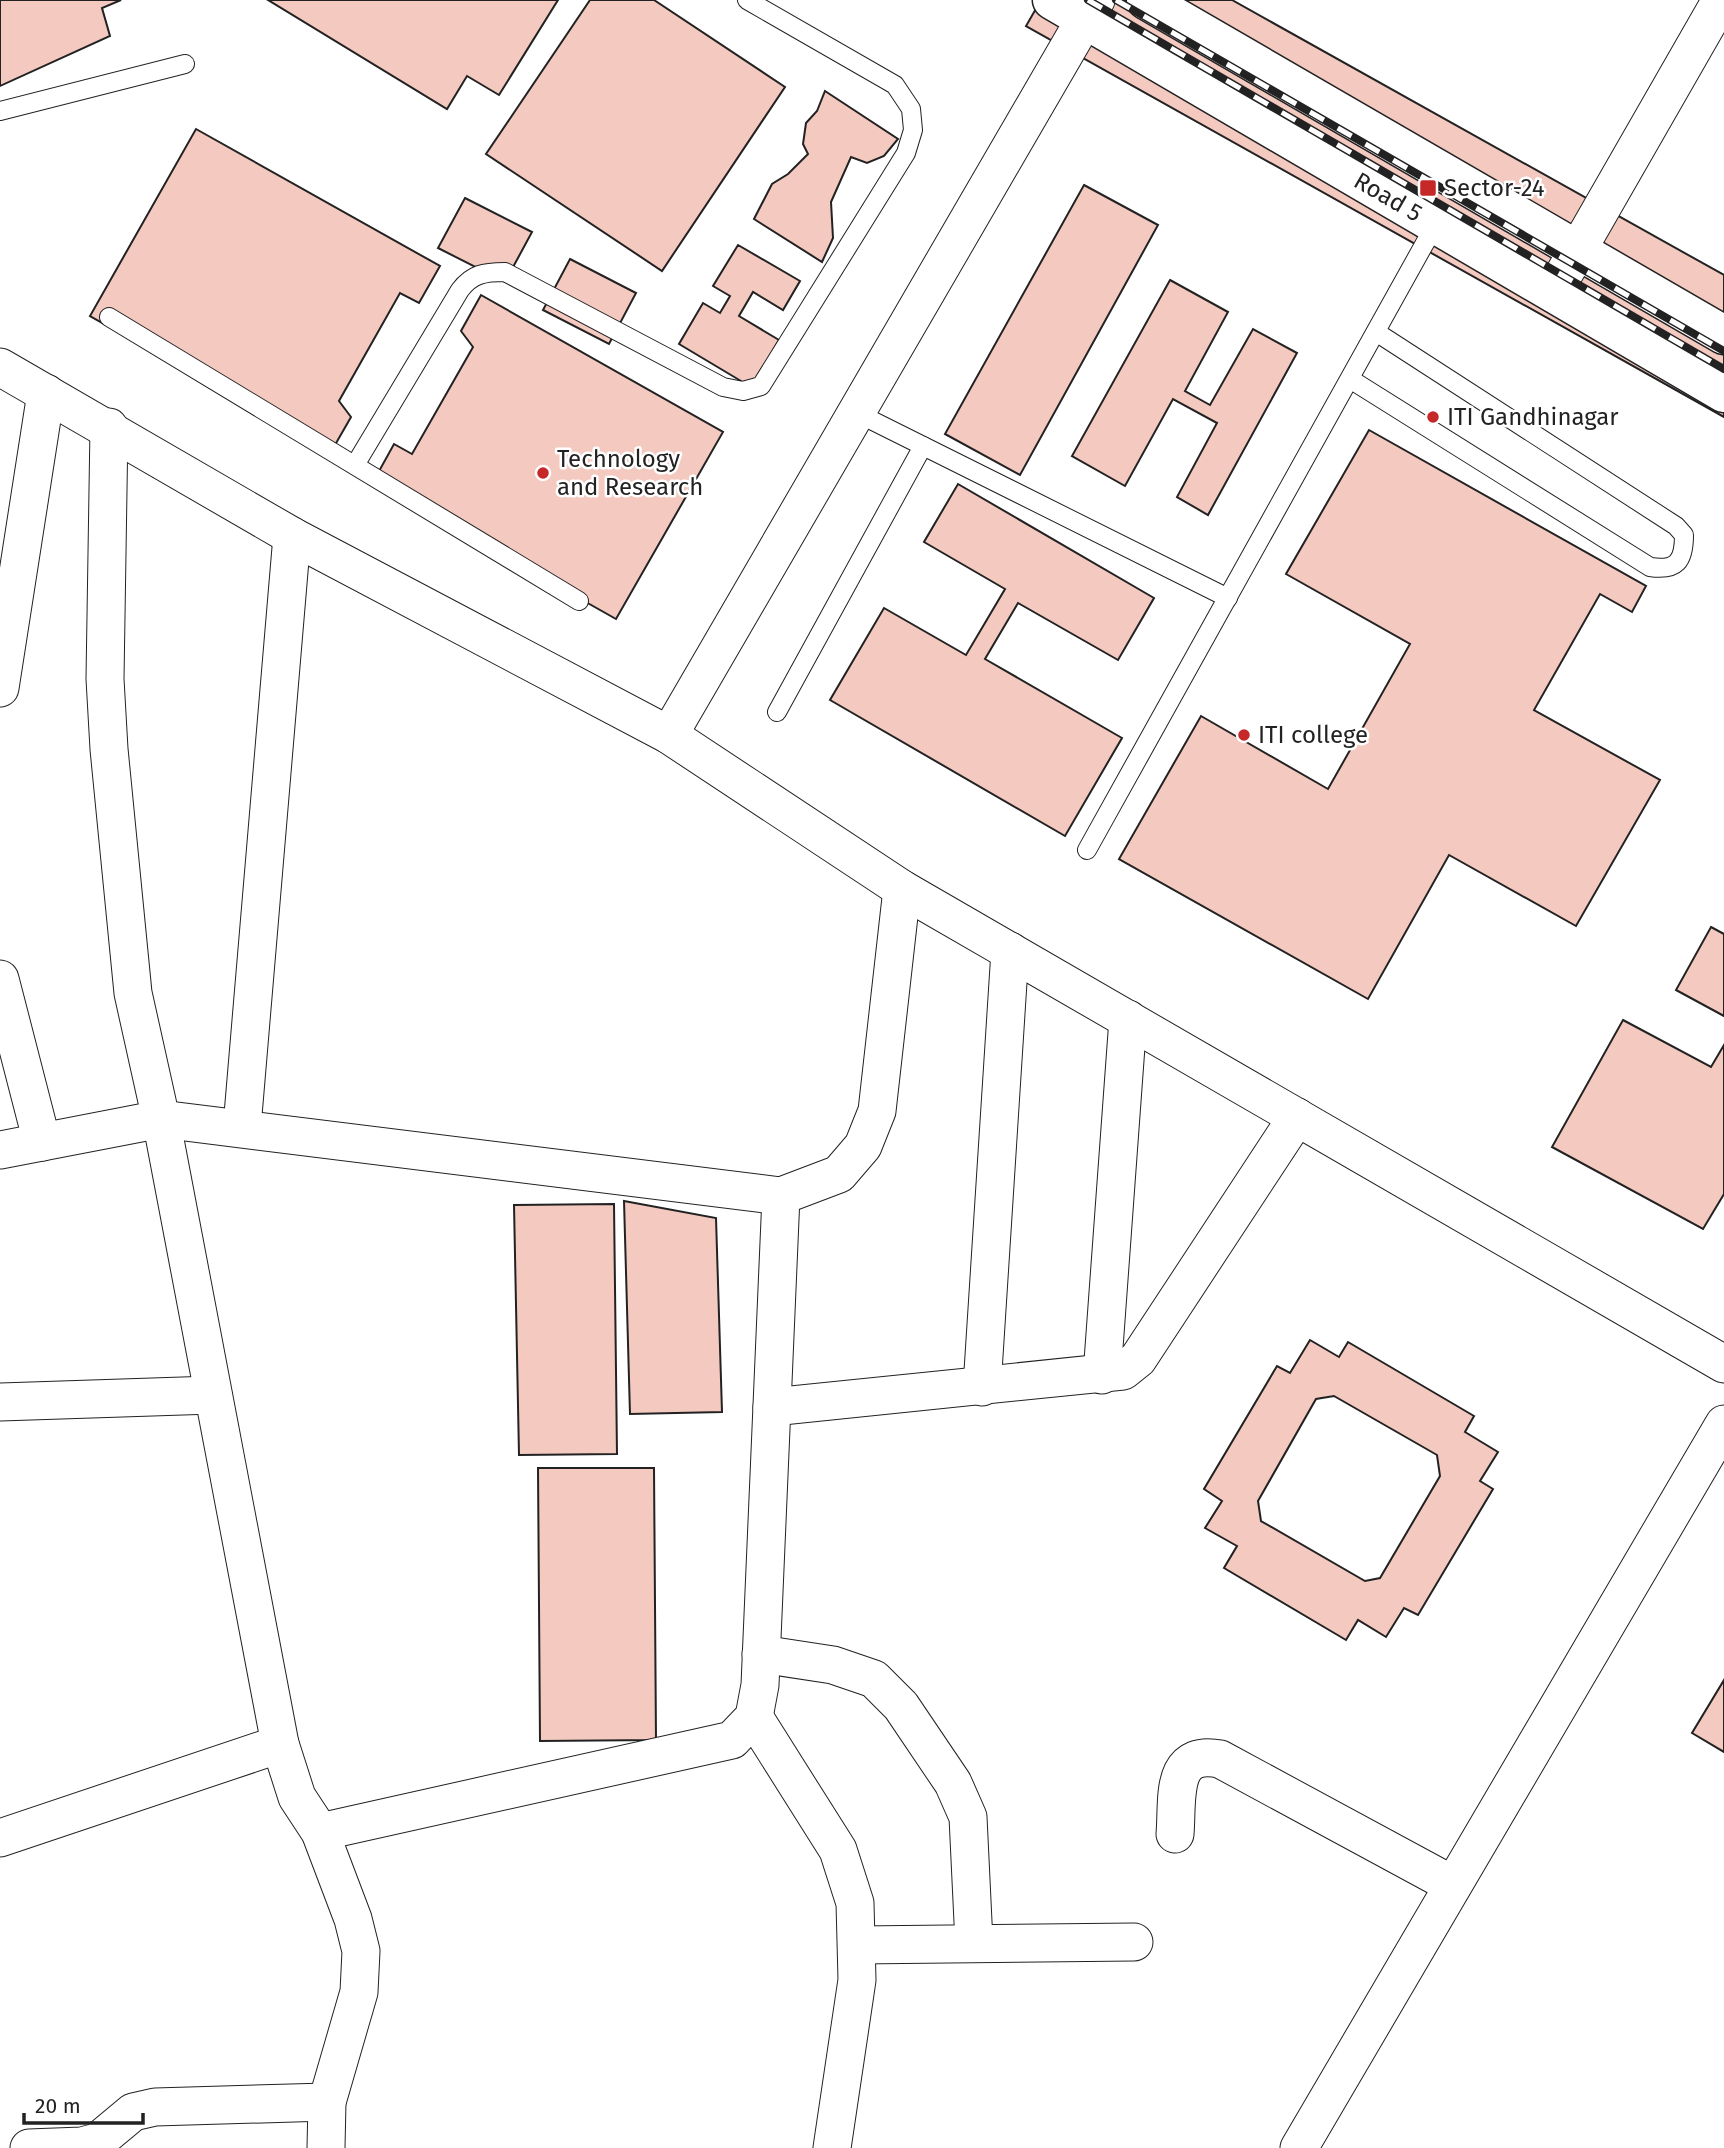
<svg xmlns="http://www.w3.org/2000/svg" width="1724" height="2148" font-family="'Fira Sans',sans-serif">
	<rect width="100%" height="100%" fill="#fff"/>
	<!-- building -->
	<g fill="#f3c9c0" stroke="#222" stroke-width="2" fill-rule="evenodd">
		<polygon points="0,0 121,0 102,8 110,36 0,86"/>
		<polygon points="268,0 558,0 499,95 467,76 447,109"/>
		<polygon points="590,0 654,0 785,87 662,271 486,154"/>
		<polygon points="1041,0 1232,0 1724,275 1724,417 1026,26"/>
		<polygon points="825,91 898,139 884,156 867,163 851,157 831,202 833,238 822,262 754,219 772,184 788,174 808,154 803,144 806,123 817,111"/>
		<polygon points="196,129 440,266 419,303 400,293 339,401 351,417 331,452 90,316"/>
		<polygon points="1084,185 1158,225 1020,475 945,434"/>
		<polygon points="465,198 532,232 505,282 438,248"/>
		<polygon points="738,245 800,281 783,310 753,292 739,316 779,340 751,387 679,344 703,303 720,313 730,296 713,286"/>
		<polygon points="570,259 636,293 609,344 543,310"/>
		<polygon points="1170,280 1228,312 1185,391 1210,405 1253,329 1297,353 1208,515 1177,497 1217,423 1173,399 1125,486 1072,456"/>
		<polygon points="481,295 723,432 616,619 373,482 394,444 412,454 473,347 461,331"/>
		<polygon points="1369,430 1646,586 1632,612 1600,594 1534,710 1660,780 1576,926 1449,855 1368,999 1119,859 1201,716 1328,789 1410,644 1286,574"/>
		<polygon points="958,484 1154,598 1118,660 1018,603 985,659 1122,738 1065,836 830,700 884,608 966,655 1005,589 924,542"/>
		<polygon points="1711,927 1724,934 1724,1016 1676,990"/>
		<polygon points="1623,1020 1711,1067 1724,1045 1724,1194 1703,1229 1552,1147"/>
		<polygon points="624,1201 716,1218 722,1412 630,1414"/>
		<polygon points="614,1204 617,1454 519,1455 514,1205"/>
		<path d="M1310,1340l29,17 9,-15 126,74 -9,16 33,20 -18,29 13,8 -75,126 -14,-7 -18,29 -28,-17 -12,20 -122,-72 13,-22 -32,-18 17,-27 -18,-12 73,-123 13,7zM1334,1396l103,59 3,21 -60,102 -15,3 -104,-60 -3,-20 58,-102z"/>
		<polygon points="538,1468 654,1468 656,1740 540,1741"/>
		<polygon points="1724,1680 1724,1752 1692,1733"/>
	</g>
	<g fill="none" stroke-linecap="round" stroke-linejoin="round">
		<!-- lane casing -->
		<g stroke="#222" stroke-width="20">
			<g id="lane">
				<polyline points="0,111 185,64"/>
				<polyline points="109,317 579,601"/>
				<path d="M1350,379l300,188c27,4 34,-6 34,-32l-8,-9 -300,-194"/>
				<polyline points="857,413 1228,598"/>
				<path d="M355,465l105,-175c12,-16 24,-18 45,-18l218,115 20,4 18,-5 145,-233 7,-23 -2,-21 -16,-24 -148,-85"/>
				<polyline points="777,712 923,446"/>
				<polyline points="1087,850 1435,225"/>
			</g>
		</g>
		<!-- street casing -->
		<g stroke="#222" stroke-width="39">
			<g id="street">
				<polyline points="1553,293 1721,0"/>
				<polyline points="0,367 292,536 669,735 902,889 1724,1364"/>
				<polyline points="109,427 105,679 109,749 133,993 161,1119 280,1744 297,1797 320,1832 353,1919 361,1951 359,1992 327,2102 326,2148"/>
				<polyline points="0,688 46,393"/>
				<polyline points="669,735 1096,0"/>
				<polyline points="0,979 42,1142"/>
				<polyline points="242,1127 292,536"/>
				<polyline points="0,1150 161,1119 781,1196"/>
				<polyline points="1102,1375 1128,1019"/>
				<polyline points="982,1387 1010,951"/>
				<polyline points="0,1402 213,1395"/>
				<polyline points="772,1407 1123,1371 1138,1359 1297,1117"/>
				<polyline points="761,1654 833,1665 874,1679 901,1706 953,1783 968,1817 974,1943"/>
				<polyline points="754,1717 838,1850 855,1903 857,1980 832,2148"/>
				<polyline points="320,1832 732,1740 754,1717 760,1685 781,1196 839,1174 863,1146 877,1111 902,889"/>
				<path d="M1175,1834c3,-35 -6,-85 45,-75l233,126"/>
				<polyline points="0,1838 280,1744"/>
				<polyline points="858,1945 1134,1942"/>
				<polyline points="29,2148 82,2146 97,2142 133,2112 155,2107 327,2102"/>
				<polyline points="1299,2148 1724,1424"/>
			</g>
		</g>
		<!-- secondary casing -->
		<g stroke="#222" stroke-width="41">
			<g id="secondary">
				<polyline points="1052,0 1724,393"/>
				<polyline points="1146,0 1724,335"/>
			</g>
		</g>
		<!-- lane -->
		<use href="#lane" stroke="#fff" stroke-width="18"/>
		<!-- street -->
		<use href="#street" stroke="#fff" stroke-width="37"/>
		<!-- secondary -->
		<use href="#secondary" stroke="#fff" stroke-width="38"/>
		<!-- rail casing -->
		<g stroke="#222" stroke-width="8">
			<g id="rail">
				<polyline points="1088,0 1724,369"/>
				<polyline points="1116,0 1724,351"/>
			</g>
		</g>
		<!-- rail -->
		<use href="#rail" stroke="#fff" stroke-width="5" stroke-dasharray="16" stroke-linecap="butt"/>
	</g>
	<!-- markers -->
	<g fill="#c62828" stroke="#fff" stroke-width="2.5">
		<rect x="1419" y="179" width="18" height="18" rx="3.5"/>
		<circle cx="1433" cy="417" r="7"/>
		<circle cx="543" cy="473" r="7"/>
		<circle cx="1244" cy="735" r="7"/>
	</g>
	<g text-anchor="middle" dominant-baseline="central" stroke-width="5" stroke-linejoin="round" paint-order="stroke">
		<!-- poi labels -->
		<g font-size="24" fill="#222" stroke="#fff" text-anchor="start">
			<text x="1444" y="188">Sector-24</text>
			<text x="1447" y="417">ITI Gandhinagar</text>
			<text x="557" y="459">Technology<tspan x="557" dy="28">and Research</tspan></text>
			<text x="1258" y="735">ITI college</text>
		</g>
		<!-- street labels -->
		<g font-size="24" fill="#222" stroke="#fff">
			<text transform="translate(1388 197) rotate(30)">Road 5</text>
		</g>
	</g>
	<!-- scale -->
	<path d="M24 2113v10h119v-10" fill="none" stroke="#222222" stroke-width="3.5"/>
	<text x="35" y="2113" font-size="21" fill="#222222" stroke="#ffffff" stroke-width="5" paint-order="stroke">20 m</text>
</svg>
